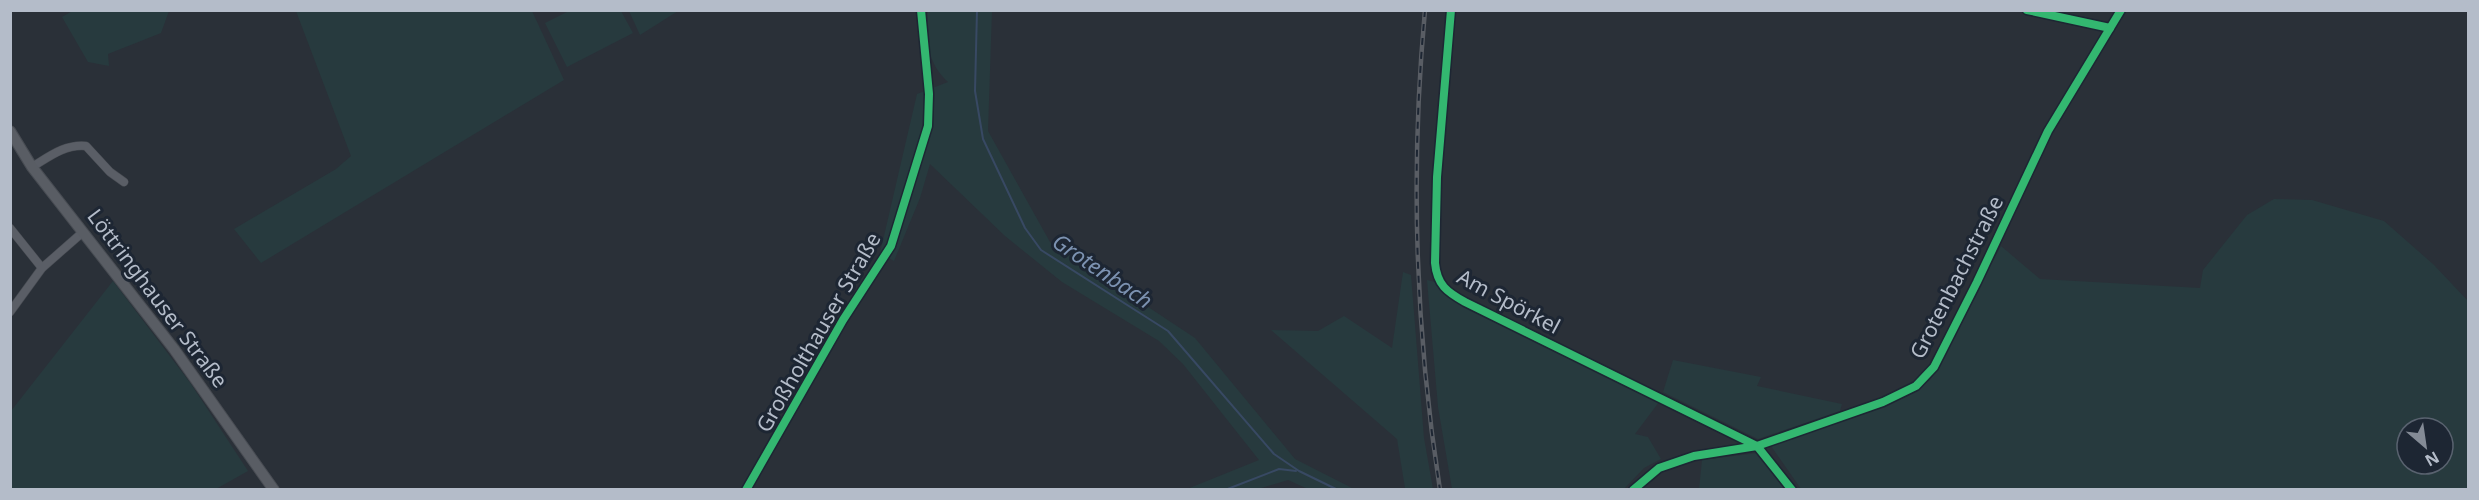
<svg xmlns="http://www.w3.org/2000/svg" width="2479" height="500" font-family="'Noto Sans',sans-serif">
	<rect width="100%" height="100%" fill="#2a3038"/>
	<!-- green -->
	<g fill="#273a3e" fill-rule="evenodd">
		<polygon points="74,10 169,11 161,33 108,54 109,66 88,62 62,17"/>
		<polygon points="296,11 532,11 564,80 261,263 234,229 336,169 351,156"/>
		<polygon points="569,11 621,11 633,33 567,67 545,23"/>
		<polygon points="629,11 678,11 640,35"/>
		<path d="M928,11h64l-4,120 62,111 145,96 100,121 59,30h-46l-20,-9 -30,9h-71l72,-29 -76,-96 -24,-23 -97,-59 -57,-46 -75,-72 -10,34 -26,63 -14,-8 37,-159 31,-12c-22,-20 -22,-44 -20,-71z"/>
		<path d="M2274,199l38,1 72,21 50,44 34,36v188h-667l-30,-43 132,-48 27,-18 71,-134 39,33 160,9 3,-18 44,-55zM2407,428h36v36h-36z"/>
		<polygon points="1403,272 1411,275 1424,438 1433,489 1402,489 1405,488 1397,439 1271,330 1318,331 1344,316 1392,348"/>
		<polygon points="1427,280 1435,282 1447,296 1659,402 1635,434 1648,437 1661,459 1644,468 1624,489 1452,489 1438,407"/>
		<polygon points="113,281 191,384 248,471 216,489 11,489 11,411"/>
		<polygon points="1673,360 1761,377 1757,386 1842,404 1840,411 1758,439 1663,392"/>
		<polygon points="1758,453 1784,489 1699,490 1702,460"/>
	</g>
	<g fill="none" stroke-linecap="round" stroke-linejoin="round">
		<!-- stream -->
		<g stroke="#384963" stroke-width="2">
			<polyline points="977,10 975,91 983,139 1025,228 1041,250 1168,331 1274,454 1299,471 1338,490"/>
			<polyline points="1225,490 1279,469 1296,471"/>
		</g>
		<!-- street casing -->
		<g stroke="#484c53" stroke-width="9">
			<g id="street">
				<path d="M1451,10l-14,167 -2,86c2,22 12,29 30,39l292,144 35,44"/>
				<polyline points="2027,10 2110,28"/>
				<path d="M32,167c18,-11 33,-23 54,-21l24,26 14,10"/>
				<polyline points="10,228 42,268"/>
				<polyline points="10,312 42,268 83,232"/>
				<polyline points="746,490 843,320 891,246 928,126 929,94 921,10"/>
				<polyline points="1633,490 1659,468 1694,456 1757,446 1883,402 1916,386 1934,367 1977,282 2048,131 2121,10"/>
			</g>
		</g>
		<!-- secondary casing -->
		<g stroke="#484c53" stroke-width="12">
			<polyline id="secondary" points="10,131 32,167 174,349 274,490"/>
		</g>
		<!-- street -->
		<use href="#street" stroke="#5a5e66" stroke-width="8"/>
		<!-- secondary -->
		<use href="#secondary" stroke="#595d64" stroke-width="10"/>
		<!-- rail casing -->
		<g stroke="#595d64" stroke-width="4.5">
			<path id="rail" d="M1425,10c-15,162 -10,320 15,480"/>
		</g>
		<!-- rail -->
		<use href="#rail" stroke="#1d2633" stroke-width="2" stroke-dasharray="7" stroke-linecap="butt"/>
		<!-- cycleway casing -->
		<g stroke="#1d2633" stroke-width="11">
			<g id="cycleway">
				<path d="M1451,10l-14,167 -2,86c2,22 12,29 30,39l292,144 35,44"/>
				<polyline points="2027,10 2110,28"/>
				<polyline points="746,490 843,320 891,246 928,126 929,94 921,10"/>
				<polyline points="1633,490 1659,468 1694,456 1757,446 1883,402 1916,386 1934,367 1977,282 2048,131 2121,10"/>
			</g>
		</g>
		<!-- cycleway -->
		<use href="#cycleway" stroke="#33b770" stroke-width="8"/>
	</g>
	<g text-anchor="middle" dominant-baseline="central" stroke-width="6" stroke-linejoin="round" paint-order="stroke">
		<!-- street labels -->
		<g font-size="21" fill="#b4bcc9" stroke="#1d2633">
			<text transform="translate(1956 277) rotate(-63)">Grotenbachstraße</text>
			<text transform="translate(158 298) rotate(53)">Löttringhauser Straße</text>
			<text transform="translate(1509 301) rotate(28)">Am Spörkel</text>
			<text transform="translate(818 332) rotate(-60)">Großholthauser Straße</text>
		</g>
		<!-- water labels -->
		<g font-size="22" font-style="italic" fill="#7c92b1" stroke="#1d2633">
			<text transform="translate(1103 270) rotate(34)">Grotenbach</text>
		</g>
	</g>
	<!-- border -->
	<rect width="2479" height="500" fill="none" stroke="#b4bcc9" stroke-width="24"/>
	<!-- north arrow -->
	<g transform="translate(2425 446) rotate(151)"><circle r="28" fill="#1d2633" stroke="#59626f" stroke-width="1.5"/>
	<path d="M0-4.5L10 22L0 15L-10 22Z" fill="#848b96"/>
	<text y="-9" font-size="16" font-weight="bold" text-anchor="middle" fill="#b4bcc9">N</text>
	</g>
</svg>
